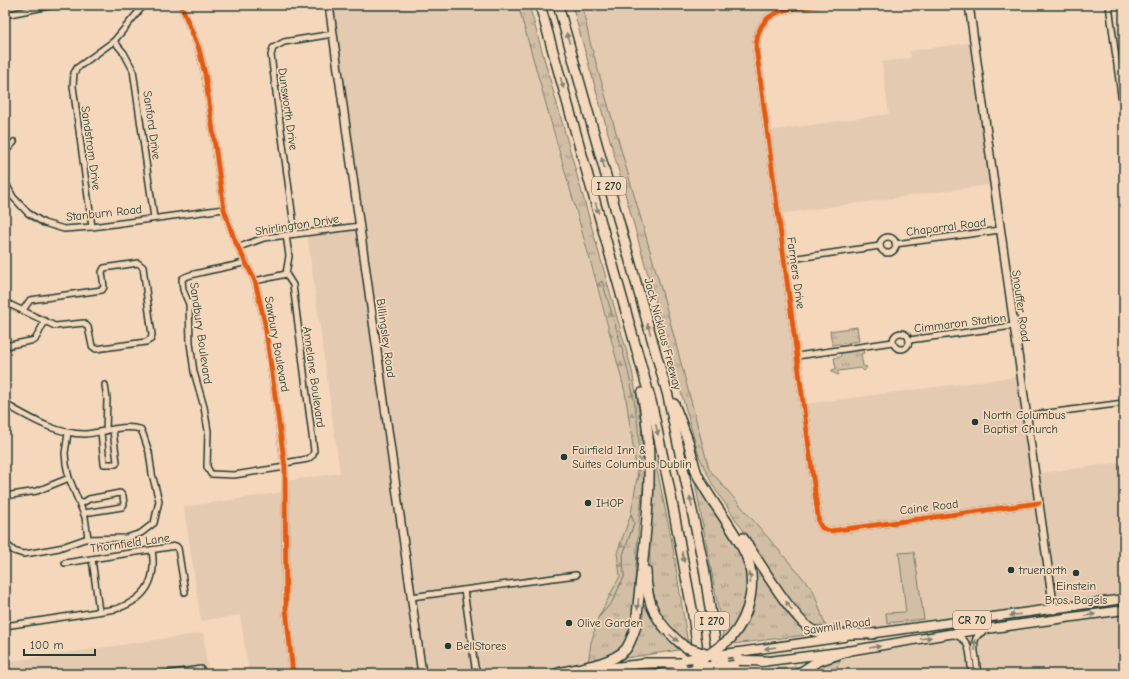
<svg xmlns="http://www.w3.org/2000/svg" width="1129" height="679" font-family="'Comic Neue',sans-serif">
	<defs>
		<pattern id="grass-tufts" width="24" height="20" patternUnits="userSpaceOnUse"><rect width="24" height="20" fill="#d2bea5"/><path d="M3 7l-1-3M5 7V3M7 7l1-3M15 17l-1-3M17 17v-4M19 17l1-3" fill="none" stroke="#aa9c87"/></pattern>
		<pattern id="forest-firs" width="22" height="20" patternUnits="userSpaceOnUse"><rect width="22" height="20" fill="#d2bea5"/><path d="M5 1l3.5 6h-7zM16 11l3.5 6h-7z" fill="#aa9c87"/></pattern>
	</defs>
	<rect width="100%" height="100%" fill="#f5d7bb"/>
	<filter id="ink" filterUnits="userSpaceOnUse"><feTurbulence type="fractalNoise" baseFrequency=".025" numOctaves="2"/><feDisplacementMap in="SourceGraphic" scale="8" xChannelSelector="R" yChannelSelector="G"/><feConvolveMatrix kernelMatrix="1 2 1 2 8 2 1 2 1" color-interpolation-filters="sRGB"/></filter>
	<g filter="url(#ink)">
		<!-- built -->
		<g fill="#e3cab0">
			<polygon points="329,5 518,5 625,392 638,480 631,514 617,553 620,575 598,618 591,643 588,663 553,674 249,674 240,615 201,621 184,507 285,492 285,481 340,473 307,233 359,226"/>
			<polygon points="582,5 786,5 787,9 770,14 764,19 756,33 769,131 889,114 882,62 911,58 910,51 975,42 995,184 778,214 805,404 1022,376 1035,474 1124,462 1124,596 874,630 827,630 813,590 709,469 664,299 590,42"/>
			<polygon points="1124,615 1124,674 832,674 841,660 890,650 985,634"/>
			<polygon points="203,633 208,674 5,674 5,662"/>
		</g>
		<!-- grass -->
		<g fill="url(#grass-tufts)" stroke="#787e6c">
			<path d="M518,5h11l103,365 9,53 3,57 -5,41 -7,104c-9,29 -16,30 -44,38l3,-20 7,-25 14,-16 12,-25 -1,-22 11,-32 -3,-9 9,-53 -7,-68 -31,-112 -5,4z"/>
			<polygon points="572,5 582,5 590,42 664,299 709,469 813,590 827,630 820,629 804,620 713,486 699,456"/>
			<polygon points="857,327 859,341 832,345 830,331"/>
			<polygon points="863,349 864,353 861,354 863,366 867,367 864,371 861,368 838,371 838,375 832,372 832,370 836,369 834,358 840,357 842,352"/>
			<path d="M654,455l18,87 16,102c-9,-6 -18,-12 -25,-22 -23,-37 -9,-122 -9,-167z"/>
			<path d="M697,481c10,22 25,39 37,60 21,35 14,68 -10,99l-29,-158z"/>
			<path d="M753,560l13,17 26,42 22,15 -81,10c22,-24 26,-52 20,-84z"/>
			<polygon points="641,600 658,629 679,650 619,659"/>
			<polygon points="841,660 832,674 803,674 818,666"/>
			<polygon points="802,666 794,674 743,674"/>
		</g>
		<!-- forest -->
		<g fill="url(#forest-firs)" stroke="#787e6c">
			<path d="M602,281c19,64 43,131 36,199l-13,-88 -28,-107z"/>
			<polygon points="631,514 634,523 623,555 624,577 612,602 598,618 620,576 617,553"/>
		</g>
		<!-- park -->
		<polygon fill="#d2bea5" stroke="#787e6c" points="914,552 924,619 887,623 886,613 906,612 899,553"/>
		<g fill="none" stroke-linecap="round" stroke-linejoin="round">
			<!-- street casing -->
			<g stroke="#1f3d34" stroke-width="8">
				<g id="street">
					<polyline points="181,5 199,49 205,74 224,209 234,239 255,281 265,324 285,467 286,609 293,674"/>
					<path d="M821,5c-31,4 -63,2 -65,42l63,476 3,5 8,3 209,-28"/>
					<polyline points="1109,5 1124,118"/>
					<polyline points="5,15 54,5"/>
					<polyline points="114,41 124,53 133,70 154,218"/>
					<polyline points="5,152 14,142"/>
					<polyline points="5,182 13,197 28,213 44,223 64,229 92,227 224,209"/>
					<polyline points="92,227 73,86 74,73 77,68 114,41 144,5"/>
					<polyline points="295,234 271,55 273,48 284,42 333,34"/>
					<circle cx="888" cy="245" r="8"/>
					<polyline points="895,244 1000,230"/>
					<polyline points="239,247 264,238 360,226"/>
					<polyline points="784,260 880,246"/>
					<path d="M246,262c-12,5 -59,11 -64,17l1,11 6,14 1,39 4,29 10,35 4,24 -1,36 4,7 23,1 51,-8"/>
					<polyline points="255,281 286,274"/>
					<polyline points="5,304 11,305 55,326 84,323 88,327 92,346 96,349 146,342 151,339 152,335 143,267 138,263 104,268 102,272 104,287 102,290 30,300 23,310"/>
					<circle cx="901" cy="341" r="8"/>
					<polyline points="909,340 1013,326"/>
					<polyline points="5,346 35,340 45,321"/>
					<polyline points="797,356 893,342"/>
					<polyline points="105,385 107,399 106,431"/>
					<path d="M5,404c25,14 50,30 80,30 17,-1 37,-10 55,-5l3,5 6,18 3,22 7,27 -5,22 -13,10 -15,5 -41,1 -26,9 -28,5 -8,1 -9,-3 -9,-8"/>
					<polyline points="1025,416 1124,403"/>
					<polyline points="101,432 104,464 116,464 117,462 113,431"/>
					<polyline points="68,433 65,453 66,464 69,478 85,517 88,538"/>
					<polyline points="285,463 308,459 313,455 314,451 293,285 286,274 289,256 286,235"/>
					<polyline points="5,496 37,491 69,478"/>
					<polyline points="81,504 89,499 120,493 123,496 124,504 122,507 84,513"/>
					<polyline points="92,559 99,611"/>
					<polyline points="65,563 176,546 178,548 185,592"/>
					<polyline points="464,590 475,667 479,674"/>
					<polyline points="411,597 576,575"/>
					<path d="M5,626l111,-17c30,-10 41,-28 36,-59"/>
					<path d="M954,635c19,4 15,24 18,39"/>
					<polyline points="166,674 201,669"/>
					<path d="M977,674c2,-14 -10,-36 6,-42"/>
				</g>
			</g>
			<!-- secondary casing -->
			<g stroke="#1f3d34" stroke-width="10">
				<g id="secondary">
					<polyline points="329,5 422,674"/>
					<polyline points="969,5 1054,610"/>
				</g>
			</g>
			<!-- primary casing -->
			<g stroke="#1f3d34" stroke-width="11">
				<g id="primary">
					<polyline points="868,634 1124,599"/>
					<polyline points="732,653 844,637"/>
					<polyline points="761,662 848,651 949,634 1124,610"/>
					<polyline points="587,670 651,663"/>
					<polyline points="657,674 682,671"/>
				</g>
			</g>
			<!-- highway casing -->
			<g stroke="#1f3d34" stroke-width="12">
				<g id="highway">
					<polyline points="540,5 651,401 669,486 692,609 699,658"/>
					<polyline points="558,5 668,396 704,568 717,655"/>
					<path d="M674,404c5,13 10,25 14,37 4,12 5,24 10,35 13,26 32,47 45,73 16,29 8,66 -13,90"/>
					<path d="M743,538c14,20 52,85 71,93 18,6 41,2 59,3"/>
					<path d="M646,571c0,36 12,54 39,76"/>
					<polyline points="723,660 766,661"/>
					<polyline points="645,663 697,663"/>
					<polyline points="677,671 679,669 692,665"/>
					<path d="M558,673c18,-4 55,-9 68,-24 5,-7 7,-15 10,-23 7,-77 22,-156 6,-233"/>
					<polyline points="798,674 818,661 848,651"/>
				</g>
			</g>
			<!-- street -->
			<use href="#street" stroke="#f5d7bb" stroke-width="5"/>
			<!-- secondary -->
			<use href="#secondary" stroke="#f5d7bb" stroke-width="7"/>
			<!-- primary -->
			<use href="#primary" stroke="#f5d7bb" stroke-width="8"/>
			<!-- highway -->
			<use href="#highway" stroke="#f5d7bb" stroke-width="9"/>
			<!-- primary-bridge casing -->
			<g stroke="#1f3d34" stroke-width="11" stroke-linecap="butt">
				<g id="primary-bridge">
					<polyline points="685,659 732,653"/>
					<polyline points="687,670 734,665"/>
				</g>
			</g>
			<!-- highway-bridge casing -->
			<g stroke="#1f3d34" stroke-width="12" stroke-linecap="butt">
				<g id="highway-bridge">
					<polyline points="685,647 723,660"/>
					<polyline points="697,663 730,639"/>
					<polyline points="697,663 730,674"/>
					<polyline points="699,674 713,665"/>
				</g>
			</g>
			<!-- primary-bridge -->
			<use href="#primary-bridge" stroke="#f5d7bb" stroke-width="8"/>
			<!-- highway-bridge -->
			<use href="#highway-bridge" stroke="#f5d7bb" stroke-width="9"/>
			<!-- cycleway casing -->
			<g stroke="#f5d7bb" stroke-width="8">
				<g id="cycleway">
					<polyline points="181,5 199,49 205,74 224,209 234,239 255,281 265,324 285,467 286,609 293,674"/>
					<path d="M821,5c-31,4 -63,2 -65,42l63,476 3,5 8,3 209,-28"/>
				</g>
			</g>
			<!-- cycleway -->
			<use href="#cycleway" stroke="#e8590c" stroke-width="5"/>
		</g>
		<!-- one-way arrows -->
		<defs><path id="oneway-solid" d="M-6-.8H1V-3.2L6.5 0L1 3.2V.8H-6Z"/></defs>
		<g fill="#7f8271">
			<use href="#oneway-solid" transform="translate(568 38) rotate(-106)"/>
			<use href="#oneway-solid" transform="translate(562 83) rotate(75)"/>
			<use href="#oneway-solid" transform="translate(603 163) rotate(-106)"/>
			<use href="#oneway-solid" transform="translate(597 208) rotate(74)"/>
			<use href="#oneway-solid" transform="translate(649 329) rotate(-106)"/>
			<use href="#oneway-solid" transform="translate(657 430) rotate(77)"/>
			<use href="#oneway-solid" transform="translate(691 502) rotate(-101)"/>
			<use href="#oneway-solid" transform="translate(683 557) rotate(79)"/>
			<use href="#oneway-solid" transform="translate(750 578) rotate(-94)"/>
			<use href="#oneway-solid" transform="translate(638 604) rotate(95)"/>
			<use href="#oneway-solid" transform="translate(789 606) rotate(-124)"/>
			<use href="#oneway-solid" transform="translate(1015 615) rotate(173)"/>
			<use href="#oneway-solid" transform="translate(1090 615) rotate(-8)"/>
			<use href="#oneway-solid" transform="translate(674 638) rotate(39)"/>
			<use href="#oneway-solid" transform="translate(926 638) rotate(-9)"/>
			<use href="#oneway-solid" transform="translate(975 645) rotate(-91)"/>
			<use href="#oneway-solid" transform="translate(875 647) rotate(-9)"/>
			<use href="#oneway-solid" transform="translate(770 648) rotate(172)"/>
		</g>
	</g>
	<!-- markers -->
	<g fill="#1f3d34" stroke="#f5d7bb" stroke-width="1.5">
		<circle cx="975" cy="422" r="4"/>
		<circle cx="564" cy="457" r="4"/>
		<circle cx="588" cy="503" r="4"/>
		<circle cx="1011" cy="570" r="4"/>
		<circle cx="1076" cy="573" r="4"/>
		<circle cx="569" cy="623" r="4"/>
		<circle cx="448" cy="646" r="4"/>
	</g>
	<g text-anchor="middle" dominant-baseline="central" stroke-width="3.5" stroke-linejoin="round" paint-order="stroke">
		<!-- shield labels -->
		<g fill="#f5d7bb" stroke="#5f6b5c" stroke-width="1">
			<rect x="592" y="177" width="34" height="18" rx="3"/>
			<rect x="953" y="611" width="38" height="18" rx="3"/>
			<rect x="695" y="612" width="34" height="18" rx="3"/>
		</g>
		<g font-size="11" font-weight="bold" fill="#1f3d34">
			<text x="609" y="186">I 270</text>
			<text x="972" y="620">CR 70</text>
			<text x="712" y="621">I 270</text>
		</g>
		<!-- street labels -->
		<g font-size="12" fill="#1f3d34" stroke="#f5d7bb">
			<text transform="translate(288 109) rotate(82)">Dunsworth Drive</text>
			<text transform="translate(152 125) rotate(82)">Sanford Drive</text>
			<text transform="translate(91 148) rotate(82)">Sandstrom Drive</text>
			<text transform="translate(104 213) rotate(-6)">Stanburn Road</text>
			<text transform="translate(297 225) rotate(-9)">Shirlington Drive</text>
			<text transform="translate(946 227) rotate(-7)">Chaparral Road</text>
			<text transform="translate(796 273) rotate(82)">Farmers Drive</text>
			<text transform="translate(1021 306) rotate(82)">Snouffer Road</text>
			<text transform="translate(960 323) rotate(-7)">Cimmaron Station</text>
			<text transform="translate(201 333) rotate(82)">Sandbury Boulevard</text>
			<text transform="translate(663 334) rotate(75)">Jack Nicklaus Freeway</text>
			<text transform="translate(386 338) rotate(82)">Billingsley Road</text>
			<text transform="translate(277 344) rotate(80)">Sawbury Boulevard</text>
			<text transform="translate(314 377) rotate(82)">Annelane Boulevard</text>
			<text transform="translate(929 507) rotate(-7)">Caine Road</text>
			<text transform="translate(130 543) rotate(-8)">Thornfield Lane</text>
			<text transform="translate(837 626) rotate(-8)">Sawmill Road</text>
		</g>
		<!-- poi labels -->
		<g font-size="12" fill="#1f3d34" stroke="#f5d7bb" text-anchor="start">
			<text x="983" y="415">North Columbus<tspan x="983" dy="14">Baptist Church</tspan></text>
			<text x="572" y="450">Fairfield Inn &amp;<tspan x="572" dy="14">Suites Columbus Dublin</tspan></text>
			<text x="596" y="503">IHOP</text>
			<text x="1019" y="570">truenorth</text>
			<text x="1076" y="586" text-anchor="middle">Einstein<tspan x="1076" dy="14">Bros. Bagels</tspan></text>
			<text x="577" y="623">Olive Garden</text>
			<text x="456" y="646">BellStores</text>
		</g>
	</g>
	<!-- margin -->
	<rect width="1129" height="679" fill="none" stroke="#f5d7bb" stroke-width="20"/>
	<rect x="10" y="10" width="1109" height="659" fill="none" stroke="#1f3d34" stroke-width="1.5" filter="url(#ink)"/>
	<!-- scale -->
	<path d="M24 649v6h71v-6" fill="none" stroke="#1f3d34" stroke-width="2"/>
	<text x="30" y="649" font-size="12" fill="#1f3d34" stroke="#f5d7bb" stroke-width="3" paint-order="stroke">100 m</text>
</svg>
